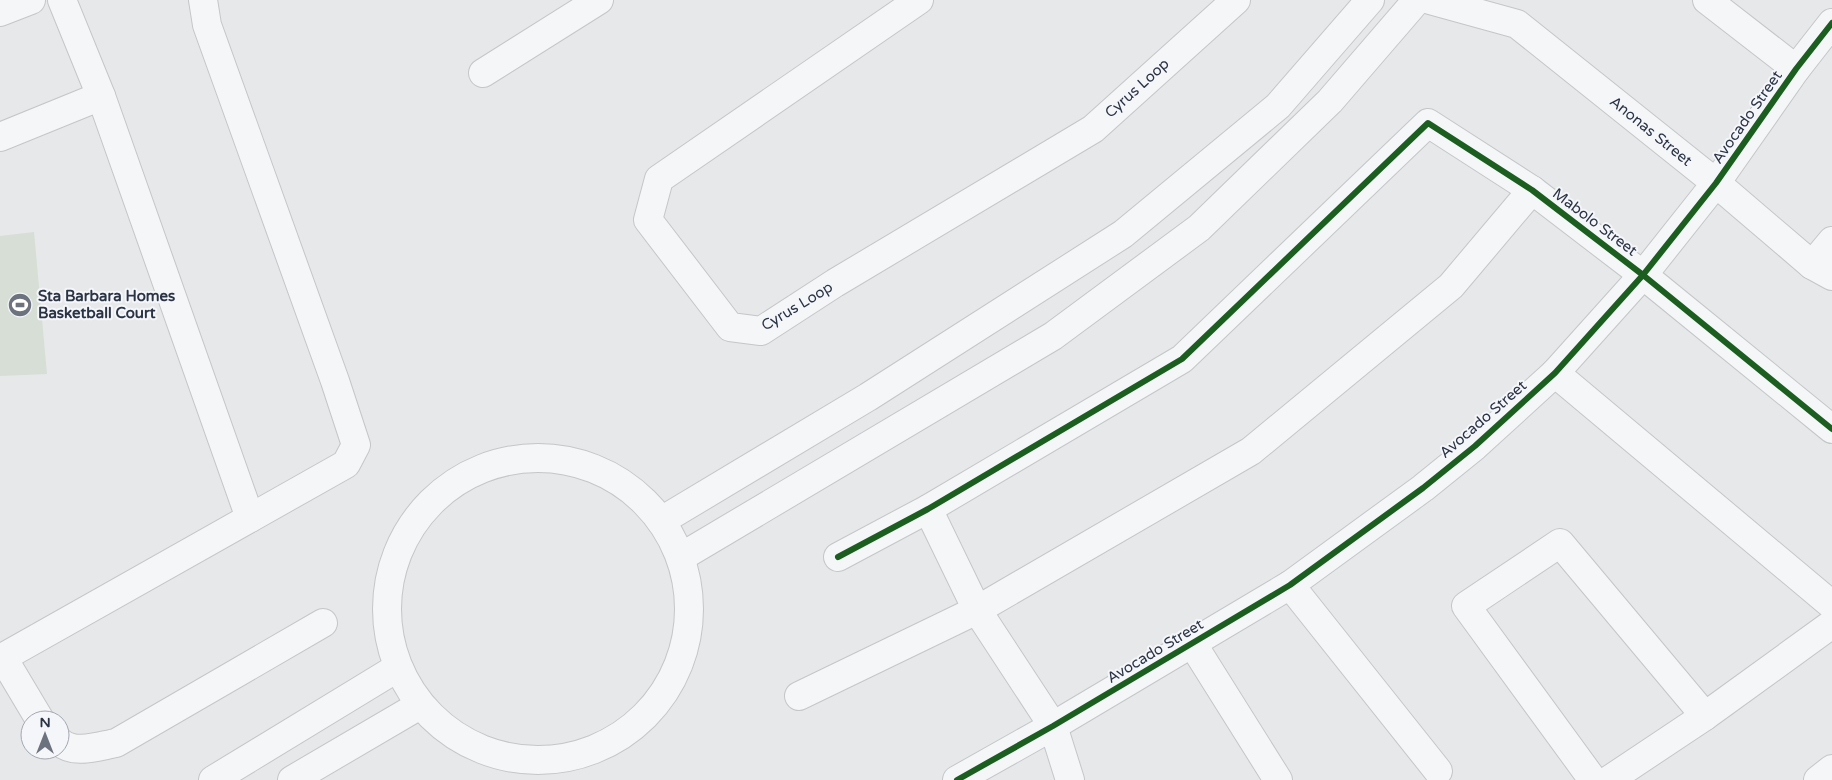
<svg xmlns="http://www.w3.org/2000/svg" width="1832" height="780" font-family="'Varela Round',sans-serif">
	<rect width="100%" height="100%" fill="#e6e8ea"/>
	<!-- grass -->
	<polygon fill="#d6ded6" points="34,232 47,374 0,376 0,236"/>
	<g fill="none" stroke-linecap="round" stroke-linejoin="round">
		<!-- minor casing -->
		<g stroke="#c4c6c8" stroke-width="30">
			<g id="minor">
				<polyline points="62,0 101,96 250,518"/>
				<polyline points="919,0 659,179 648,220 730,327 761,331 835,283 1093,129 1236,0"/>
				<polyline points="1430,0 1517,24 1716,183 1812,265 1832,276"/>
				<polyline points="1707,0 1796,69"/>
				<polyline points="0,12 31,0"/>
				<polyline points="483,73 599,0"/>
				<polyline points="0,137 101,96"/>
				<polyline points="1812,265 1832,241"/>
				<polyline points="1555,373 1832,605"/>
				<circle cx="538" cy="609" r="151"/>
				<polyline points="928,509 977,610 1053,726 1070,780"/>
				<polyline points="661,521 868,397 1123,234 1278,106 1370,0"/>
				<polyline points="681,557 1053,336 1199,228 1330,101 1417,0"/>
				<polyline points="838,557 928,509 1182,359 1428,123 1532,190 1643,275 1832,429"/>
				<polyline points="1290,585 1438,771"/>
				<polyline points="1192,643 1278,780"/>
				<polyline points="3,658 40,720"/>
				<polyline points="0,659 346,464 356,445 335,381 207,25 203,0"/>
				<polyline points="799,696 977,610 1251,451 1451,286 1532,190"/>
				<path d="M60,742c14,13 39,4 56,1l207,-120"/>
				<polyline points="213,780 397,668"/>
				<polyline points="292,780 420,705"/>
				<polyline points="957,780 1053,726 1290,585 1423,488 1475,446 1555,373 1643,275 1716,183 1796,69 1832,23"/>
				<polyline points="1593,780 1466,606 1560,543 1705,716"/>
				<polyline points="1609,780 1705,716 1832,624"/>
				<polyline points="1818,780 1832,769"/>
			</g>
		</g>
		<!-- minor -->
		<use href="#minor" stroke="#f5f6f7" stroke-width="28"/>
		<!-- cycleway casing -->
		<g stroke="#f4f6f9" stroke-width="9">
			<g id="cycleway">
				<polyline points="838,557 928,509 1182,359 1428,123 1532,190 1643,275 1832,429"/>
				<polyline points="957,780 1053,726 1290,585 1423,488 1475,446 1555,373 1643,275 1716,183 1796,69 1832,23"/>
			</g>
		</g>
		<!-- cycleway -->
		<use href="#cycleway" stroke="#1b5e20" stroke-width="6"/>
	</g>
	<!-- icons -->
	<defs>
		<g id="stadium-disc" transform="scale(1.25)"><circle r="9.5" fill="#6c737f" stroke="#f4f6f9"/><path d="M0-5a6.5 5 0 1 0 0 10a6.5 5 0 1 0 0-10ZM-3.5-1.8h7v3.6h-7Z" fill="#fff"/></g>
	</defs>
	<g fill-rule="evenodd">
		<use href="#stadium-disc" x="20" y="305"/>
	</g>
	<g text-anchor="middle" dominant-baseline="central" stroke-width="4" stroke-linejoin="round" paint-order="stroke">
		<!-- street labels -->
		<g font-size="15" fill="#2b3445" stroke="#f4f6f9">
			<text transform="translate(1137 88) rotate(-42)">Cyrus Loop</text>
			<text transform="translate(1747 117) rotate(-55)">Avocado Street</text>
			<text transform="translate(1651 131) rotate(39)">Anonas Street</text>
			<text transform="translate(1595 222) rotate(37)">Mabolo Street</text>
			<text transform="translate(797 306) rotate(-31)">Cyrus Loop</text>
			<text transform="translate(1483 419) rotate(-41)">Avocado Street</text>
			<text transform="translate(1155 651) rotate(-31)">Avocado Street</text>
		</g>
		<!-- poi labels -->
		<g font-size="15" font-weight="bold" fill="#2b3445" stroke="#f4f6f9" text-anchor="start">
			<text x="38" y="296">Sta Barbara Homes<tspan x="38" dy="17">Basketball Court</tspan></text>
		</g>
	</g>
	<!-- north arrow -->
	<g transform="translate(45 735)"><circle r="24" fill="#f4f6f9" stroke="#a4a8b1"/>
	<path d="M0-4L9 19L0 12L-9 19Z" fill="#6c737f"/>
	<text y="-8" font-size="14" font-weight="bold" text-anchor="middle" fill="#2b3445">N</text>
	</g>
</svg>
